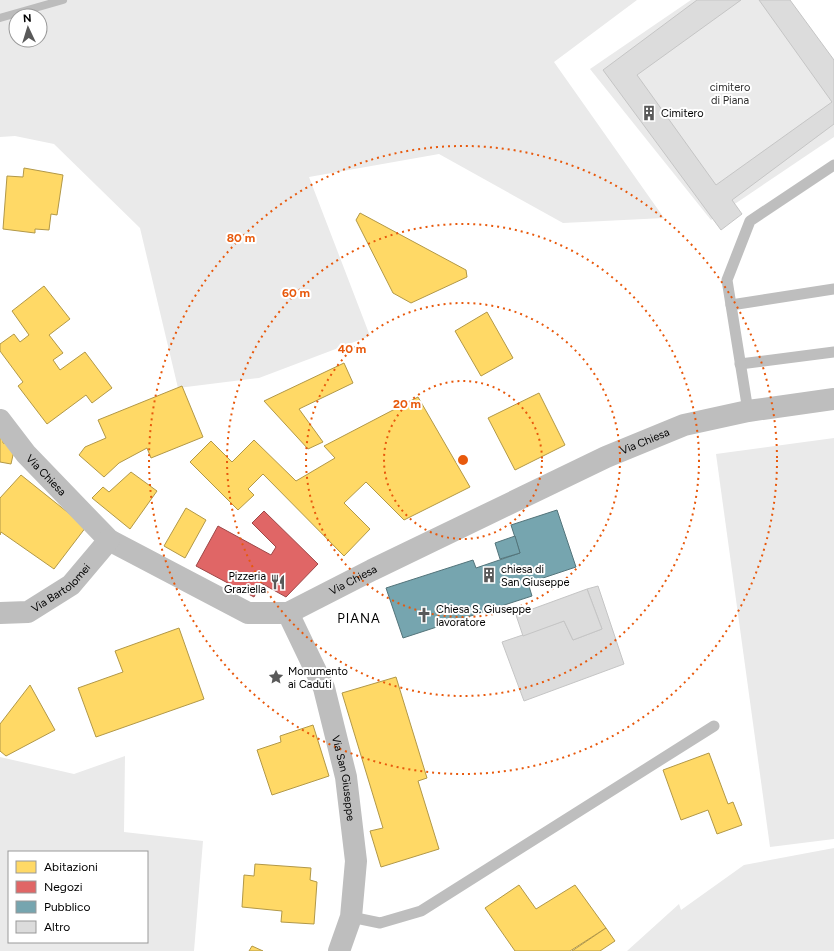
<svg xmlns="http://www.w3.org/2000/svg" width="834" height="951" font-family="Figtree,sans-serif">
	<rect width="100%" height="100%" fill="#fff"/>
	<!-- green -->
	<g fill="#eaeaea" fill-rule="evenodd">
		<path d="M0,0h637l-83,62 110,156 -101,5 -124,-69 -130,23 61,159 -111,42 -81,10 -38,-160 -86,-84 -39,-8 -15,1zM16,16h24v24h-24z"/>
		<polygon points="691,0 781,0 834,77 834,137 711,220 590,69"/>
		<polygon points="834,438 834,839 770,847 716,454"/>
		<path d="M125,756l-1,76 79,9 -9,110h-194v-194l74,17zM9,852h138v90h-138z"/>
		<polygon points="834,848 834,951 627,951 679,904 681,910 744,865"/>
	</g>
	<!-- homes -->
	<g fill="#ffd966" stroke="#b29847">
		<polygon points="24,168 63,175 57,215 51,214 49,230 35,229 35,233 3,229 7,176 23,177"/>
		<polygon points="360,213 466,270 467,277 411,303 393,293 356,220"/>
		<polygon points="44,286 70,319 49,335 63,353 53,360 60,370 85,352 112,388 92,403 86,395 47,424 18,386 23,382 0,351 0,344 14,334 20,342 29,335 12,311"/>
		<polygon points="487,312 513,358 481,376 455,331"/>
		<polygon points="344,363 353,383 299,409 323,442 308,449 264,401"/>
		<polygon points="182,386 203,437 151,458 147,448 119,463 104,477 79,455 85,447 106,438 98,420"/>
		<polygon points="539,393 565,445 515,470 488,418"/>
		<polygon points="418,397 470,487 404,520 366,482 344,503 370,529 344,556 263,474 248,489 254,495 238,510 190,462 211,441 232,462 254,440 296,481 335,458 324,446"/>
		<polygon points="0,425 3,426 3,443 15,446 11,464 0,462"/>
		<polygon points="131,472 157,491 130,529 92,498 103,487 109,492"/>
		<polygon points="21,475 86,527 54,569 1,532 0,535 0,498"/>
		<polygon points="186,508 206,520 185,558 164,546"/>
		<polygon points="179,628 204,699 96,737 78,688 123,672 115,651"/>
		<polygon points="396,677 427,778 418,781 439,849 381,867 370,831 383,828 342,693"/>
		<polygon points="30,685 55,730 6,756 0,751 0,724"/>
		<polygon points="313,725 329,776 272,795 257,750 281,742 280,736"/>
		<polygon points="709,753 728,804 733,802 742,825 717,834 708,810 681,820 663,770"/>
		<polygon points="255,864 311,868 310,880 317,882 314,924 281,922 282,911 242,907 244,875 254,876"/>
		<polygon points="519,885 536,909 575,885 606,928 570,951 515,951 485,908"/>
		<polygon points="606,928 615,941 600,951 572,951"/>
		<polygon points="252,946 263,951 249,951"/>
	</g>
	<!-- shops -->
	<polygon fill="#e06666" stroke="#9d4747" points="264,511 318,564 286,597 261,583 254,597 196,566 218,526 271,555 276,547 252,523"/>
	<!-- public -->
	<g fill="#76a5af" stroke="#53747a">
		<polygon points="557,510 576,567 528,583 532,596 403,638 386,588 473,560 476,568 520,553 511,525"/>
		<polygon points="515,536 520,553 500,559 495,543"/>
	</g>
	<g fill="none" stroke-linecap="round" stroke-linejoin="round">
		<!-- stream -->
		<polyline stroke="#bcbcbc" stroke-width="8" points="0,18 63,0"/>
	</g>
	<!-- building -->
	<g fill="#dcdcdc" stroke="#c5c5c5">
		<polygon points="697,0 741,0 637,75 716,185 832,102 759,0 790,0 834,60 834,124 732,200 742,214 721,230 603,70"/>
		<polygon points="598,586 624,664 524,701 502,642 564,621 573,640 602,629 587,589"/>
		<polygon points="587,589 602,629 573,640 564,621 523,636 516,615"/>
	</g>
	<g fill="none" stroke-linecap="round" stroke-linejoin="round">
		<!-- service -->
		<g stroke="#bebebe" stroke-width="11">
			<polyline points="731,305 834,289"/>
			<polyline points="740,364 834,352"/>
			<polyline points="748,411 727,280 750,221 834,165"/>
			<polyline points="351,917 380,923 421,911 714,726"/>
		</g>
		<!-- minor -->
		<g stroke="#bebebe" stroke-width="22">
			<path id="s1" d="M0,420l26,34 83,86 139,73h40l36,75 22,89 10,84 -5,56 -12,34"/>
			<path id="s2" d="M0,613l28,-1 43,-27 38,-45"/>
		</g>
		<!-- tertiary -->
		<path stroke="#bebebe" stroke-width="22" id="s3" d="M288,613l84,-43 234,-113 78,-32 64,-14 86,-12"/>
	</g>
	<!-- distance rings -->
	<g fill="none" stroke="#e8590c" stroke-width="2" stroke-dasharray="2 4">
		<circle cx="463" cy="460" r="79"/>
		<circle cx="463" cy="460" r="157"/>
		<circle cx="463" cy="460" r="236"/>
		<circle cx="463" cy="460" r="314"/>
	</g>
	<!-- icons -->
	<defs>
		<g id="building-bare" transform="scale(1.2)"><path d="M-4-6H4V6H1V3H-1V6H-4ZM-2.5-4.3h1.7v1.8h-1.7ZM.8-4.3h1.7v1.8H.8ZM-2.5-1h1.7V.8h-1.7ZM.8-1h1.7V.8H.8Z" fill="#595959" stroke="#fff" stroke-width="2.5" paint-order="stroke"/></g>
		<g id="restaurant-bare" transform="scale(1.2)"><path d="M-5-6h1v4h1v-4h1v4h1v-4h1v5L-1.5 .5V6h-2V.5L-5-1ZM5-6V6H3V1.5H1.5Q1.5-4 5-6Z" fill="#595959" stroke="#fff" stroke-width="2.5" paint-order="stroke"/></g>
		<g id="church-bare" transform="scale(1.2)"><path d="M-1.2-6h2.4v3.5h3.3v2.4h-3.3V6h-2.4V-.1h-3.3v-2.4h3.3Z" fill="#595959" stroke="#fff" stroke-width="2.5" paint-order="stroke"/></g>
		<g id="sight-bare" transform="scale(1.2)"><path d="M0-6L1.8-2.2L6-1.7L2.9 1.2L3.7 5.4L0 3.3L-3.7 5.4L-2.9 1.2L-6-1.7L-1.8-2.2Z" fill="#595959" stroke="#fff" stroke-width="2.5" paint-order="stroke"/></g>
	</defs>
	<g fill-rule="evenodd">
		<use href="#building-bare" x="649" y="113"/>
		<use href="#building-bare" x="489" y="575"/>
		<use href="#restaurant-bare" x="278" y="582"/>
		<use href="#church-bare" x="424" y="615"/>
		<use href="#sight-bare" x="276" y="677"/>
	</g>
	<g text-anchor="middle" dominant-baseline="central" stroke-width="4" stroke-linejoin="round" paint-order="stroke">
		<!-- park labels -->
		<g font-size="11" fill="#2f2f2f" stroke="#fff">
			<text x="730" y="87">cimitero<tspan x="730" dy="13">di Piana</tspan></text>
		</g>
		<!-- poi labels -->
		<g font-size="11" fill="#000" stroke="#fff" text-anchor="start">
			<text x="661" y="113">Cimitero</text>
			<text x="501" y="569">chiesa di<tspan x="501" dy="13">San Giuseppe</tspan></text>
			<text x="266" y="576" text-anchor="end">Pizzeria<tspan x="266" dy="13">Graziella</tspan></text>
			<text x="436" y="609">Chiesa S. Giuseppe<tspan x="436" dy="13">lavoratore</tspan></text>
			<text x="288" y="671">Monumento<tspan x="288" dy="13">ai Caduti</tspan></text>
		</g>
		<!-- street labels -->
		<g font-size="11" fill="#000" stroke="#fff">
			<text stroke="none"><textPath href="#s3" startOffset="396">Via Chiesa</textPath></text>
			<text stroke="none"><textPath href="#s1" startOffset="72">Via Chiesa</textPath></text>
			<text stroke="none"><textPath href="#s3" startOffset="73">Via Chiesa</textPath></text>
			<text stroke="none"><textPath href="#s2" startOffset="69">Via Bartolomei</textPath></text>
			<text stroke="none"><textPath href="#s1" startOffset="535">Via San Giuseppe</textPath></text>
		</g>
		<!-- quarter labels -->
		<g font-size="13" letter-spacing="1" fill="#000" stroke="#fff">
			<text x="359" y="618">PIANA</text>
		</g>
	</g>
	<circle cx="463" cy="460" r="6" fill="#e8590c" stroke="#fff" stroke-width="2"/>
	<g font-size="12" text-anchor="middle" font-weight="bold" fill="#e8590c" stroke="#fff" stroke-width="4" stroke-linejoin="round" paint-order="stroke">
		<text x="241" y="242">80 m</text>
		<text x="296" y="297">60 m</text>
		<text x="352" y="353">40 m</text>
		<text x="407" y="408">20 m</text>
	</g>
	<!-- legend -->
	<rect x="8" y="851" width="140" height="92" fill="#ffffff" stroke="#999999"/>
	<rect x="16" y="861" width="20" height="12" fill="#ffd966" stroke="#999999"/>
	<text x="44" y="871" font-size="12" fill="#000000">Abitazioni</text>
	<rect x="16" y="881" width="20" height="12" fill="#e06666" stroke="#999999"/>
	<text x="44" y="891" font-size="12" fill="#000000">Negozi</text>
	<rect x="16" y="901" width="20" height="12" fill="#76a5af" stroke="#999999"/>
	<text x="44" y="911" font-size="12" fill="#000000">Pubblico</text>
	<rect x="16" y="921" width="20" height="12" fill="#dcdcdc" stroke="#999999"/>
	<text x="44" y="931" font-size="12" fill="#000000">Altro</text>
	<!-- north arrow -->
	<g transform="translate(28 28) rotate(356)"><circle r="19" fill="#ffffff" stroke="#999999"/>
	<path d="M0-3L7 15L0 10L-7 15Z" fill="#595959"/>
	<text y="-6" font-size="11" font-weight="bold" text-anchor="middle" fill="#000000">N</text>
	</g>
</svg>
